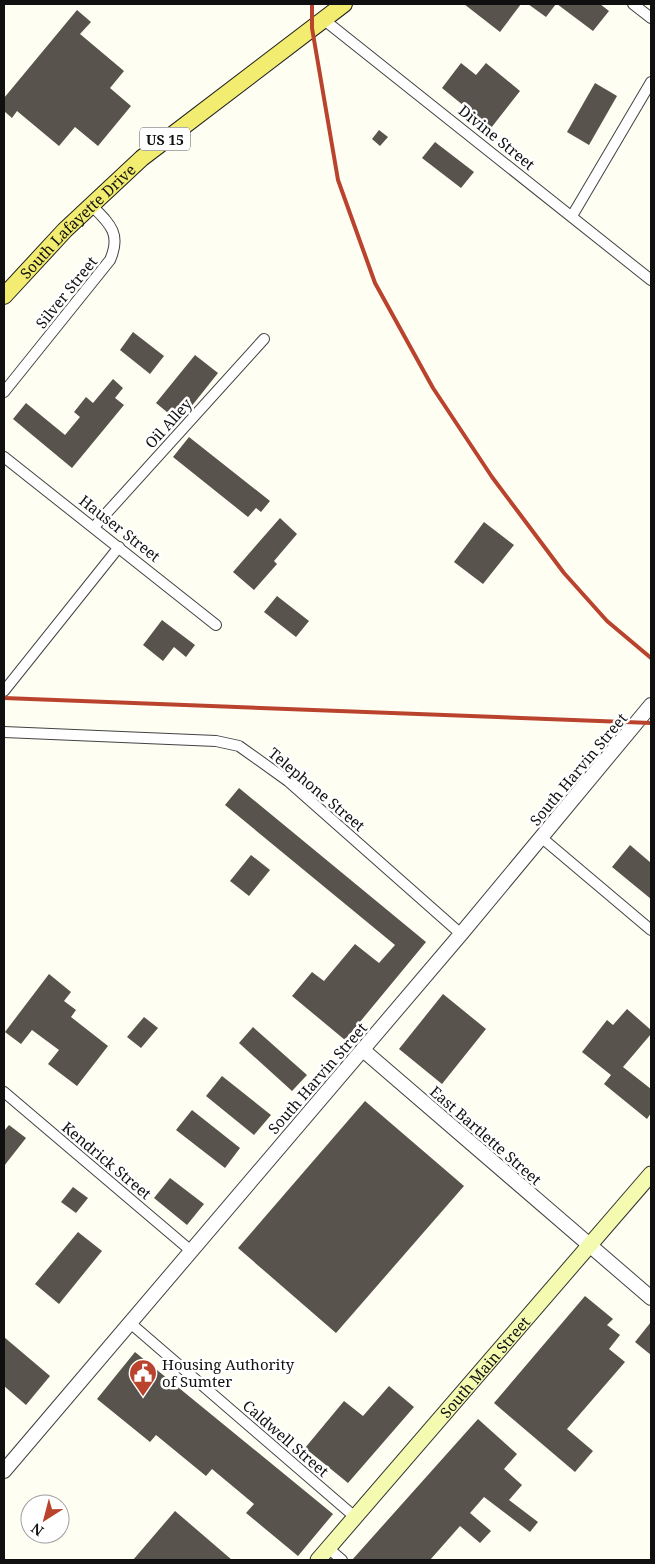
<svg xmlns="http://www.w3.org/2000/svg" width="655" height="1564" font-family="'Noto Serif',serif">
	<rect width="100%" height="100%" fill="#fefef3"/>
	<!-- building -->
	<g fill="#58534c">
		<polygon points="464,4 521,4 500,32"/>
		<polygon points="528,4 556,4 546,17"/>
		<polygon points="557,4 600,4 609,11 593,31"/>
		<polygon points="77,10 91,22 80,34 124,71 110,88 131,106 98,146 75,127 59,146 17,111 12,118 4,111 4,98"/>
		<polygon points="461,63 476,75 486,63 520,91 491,128 442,88"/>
		<polygon points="595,83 617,96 589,145 567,132"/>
		<polygon points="379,130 388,137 380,146 372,139"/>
		<polygon points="435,142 474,172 461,188 422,158"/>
		<polygon points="133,332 164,356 150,374 120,350"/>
		<polygon points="195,355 218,373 179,422 156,403"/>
		<polygon points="113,379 123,388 115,398 124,405 72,468 13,419 26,403 65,435 80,417 74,412 86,397 93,403"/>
		<polygon points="189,437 270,501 261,512 256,508 248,517 173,457"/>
		<polygon points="280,518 297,534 274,561 277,564 254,590 233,572"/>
		<polygon points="484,522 514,545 483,584 454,562"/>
		<polygon points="277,596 309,621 296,637 264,612"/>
		<polygon points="162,620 195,645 186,657 174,647 163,661 143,645"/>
		<polygon points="239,788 426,942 345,1040 292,996 312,972 324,981 355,944 379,963 395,945 225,805"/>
		<polygon points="630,845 651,863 651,899 612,867"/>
		<polygon points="251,855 270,870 249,896 230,881"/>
		<polygon points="49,974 71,992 64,1001 76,1010 71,1017 108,1046 77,1086 48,1064 59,1050 32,1030 21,1044 5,1032"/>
		<polygon points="443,994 486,1029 442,1084 399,1049"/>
		<polygon points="627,1009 651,1030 651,1034 623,1067 651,1089 651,1113 647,1119 604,1084 611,1075 582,1052 607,1020 613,1025"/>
		<polygon points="144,1017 158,1028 141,1048 127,1037"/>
		<polygon points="253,1027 307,1075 292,1091 239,1043"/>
		<polygon points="222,1076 271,1115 254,1135 206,1096"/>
		<polygon points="365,1101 464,1186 336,1333 238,1248"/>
		<polygon points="192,1110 240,1148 225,1168 176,1130"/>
		<polygon points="9,1125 26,1138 4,1166 4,1131"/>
		<polygon points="170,1178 204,1204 187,1225 154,1198"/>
		<polygon points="73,1187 88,1198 76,1213 61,1202"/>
		<polygon points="78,1232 102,1251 59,1304 35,1284"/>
		<polygon points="585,1296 613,1319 607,1325 620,1335 609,1349 625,1362 567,1429 593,1451 575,1472 494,1403"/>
		<polygon points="651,1322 651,1355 635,1342"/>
		<polygon points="4,1337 50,1376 26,1405 4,1386"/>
		<polygon points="135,1352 333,1514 298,1556 246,1513 254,1504 212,1469 206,1476 156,1435 150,1442 97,1399"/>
		<polygon points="389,1386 414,1407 348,1483 305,1448 344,1401 363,1416"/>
		<polygon points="478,1419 517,1454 504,1469 522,1485 509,1500 538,1522 530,1532 484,1497 470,1513 491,1531 480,1543 460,1526 430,1560 352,1560"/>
		<polygon points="175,1511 232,1560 133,1560"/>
	</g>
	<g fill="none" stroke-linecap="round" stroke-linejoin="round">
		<!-- minor casing -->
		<g stroke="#434343" stroke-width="12">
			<g id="minor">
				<polyline points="633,4 651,18"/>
				<polyline points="323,19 651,280"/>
				<polyline points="572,216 651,82"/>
				<path d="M4,392l106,-132c12,-27 -1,-37 -19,-55"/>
				<polyline points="4,457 216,625"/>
				<polyline points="94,527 264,339"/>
				<polyline points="4,691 119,547"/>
				<polyline points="4,732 216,741 239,746 288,781 461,934"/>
				<polyline points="542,838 651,930"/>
				<polyline points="4,1092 190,1250"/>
				<polyline points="129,1322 355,1517"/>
				<polyline points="328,1548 342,1560"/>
			</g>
		</g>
		<!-- tertiary casing -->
		<g stroke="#434343" stroke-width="16">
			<g id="tertiary">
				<polyline points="363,1050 651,1298"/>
				<polyline points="4,1471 461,934 651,705"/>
			</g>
		</g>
		<!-- secondary casing -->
		<g stroke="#323232" stroke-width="17">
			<g id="secondary">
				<path id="s1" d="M318,1560l333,-386"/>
			</g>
		</g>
		<!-- primary casing -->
		<g stroke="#212121" stroke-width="18">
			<g id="primary">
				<path id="s2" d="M4,296l61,-66 77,-72 202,-154"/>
			</g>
		</g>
		<!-- minor -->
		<use href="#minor" stroke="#fff" stroke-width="10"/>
		<!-- tertiary -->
		<use href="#tertiary" stroke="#fff" stroke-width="14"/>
		<!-- secondary -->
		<use href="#secondary" stroke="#f4fbb1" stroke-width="15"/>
		<!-- primary -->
		<use href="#primary" stroke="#f2ec70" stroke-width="16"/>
		<!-- rail -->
		<g stroke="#ba432d" stroke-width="4">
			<polyline points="312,4 312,28 338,180 375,283 433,388 492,477 564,573 607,621 651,658"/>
			<polyline points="4,698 651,723"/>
		</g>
	</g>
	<!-- icons -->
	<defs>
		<g id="civic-pin" transform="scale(1.4375)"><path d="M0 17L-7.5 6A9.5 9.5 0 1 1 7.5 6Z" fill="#ba432d" stroke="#fff"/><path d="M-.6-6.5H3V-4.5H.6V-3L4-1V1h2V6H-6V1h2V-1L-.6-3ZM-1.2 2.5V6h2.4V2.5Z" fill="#fff"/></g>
	</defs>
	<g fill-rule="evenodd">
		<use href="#civic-pin" x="143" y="1373"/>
	</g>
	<g text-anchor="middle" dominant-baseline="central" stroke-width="5" stroke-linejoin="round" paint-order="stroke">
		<!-- shield labels -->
		<rect fill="#fff" stroke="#585858" stroke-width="1" x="140" y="127.5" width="50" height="23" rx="4"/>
		<g font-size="14" font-weight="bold" fill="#101010">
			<text x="165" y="139">US 15</text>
		</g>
		<!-- street labels -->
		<g font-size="15" fill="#101010" stroke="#fff">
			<text transform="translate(497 137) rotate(39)">Divine Street</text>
			<text stroke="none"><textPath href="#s2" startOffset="105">South Lafayette Drive</textPath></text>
			<text transform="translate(66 292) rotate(-51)">Silver Street</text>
			<text transform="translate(168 423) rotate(-48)">Oil Alley</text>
			<text transform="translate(120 528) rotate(38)">Hauser Street</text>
			<text transform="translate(578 769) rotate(-50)">South Harvin Street</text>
			<text transform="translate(317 789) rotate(40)">Telephone Street</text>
			<text transform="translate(317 1078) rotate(-49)">South Harvin Street</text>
			<text transform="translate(486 1135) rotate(41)">East Bartlette Street</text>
			<text transform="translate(107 1160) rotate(40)">Kendrick Street</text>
			<text stroke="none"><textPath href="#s1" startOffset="255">South Main Street</textPath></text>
			<text transform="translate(286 1438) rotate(41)">Caldwell Street</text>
		</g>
		<!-- poi labels -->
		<g font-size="15" fill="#101010" stroke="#fff" text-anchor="start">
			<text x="162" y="1364">Housing Authority<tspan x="162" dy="17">of Sumter</tspan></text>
		</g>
	</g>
	<!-- border -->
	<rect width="655" height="1564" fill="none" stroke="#101010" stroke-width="10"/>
	<!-- north arrow -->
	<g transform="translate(45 1519) rotate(216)"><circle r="24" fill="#ffffff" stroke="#9f9f9f"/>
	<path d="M0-4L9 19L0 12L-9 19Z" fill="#ba432d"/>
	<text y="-8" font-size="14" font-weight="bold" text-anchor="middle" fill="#101010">N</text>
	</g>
</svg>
